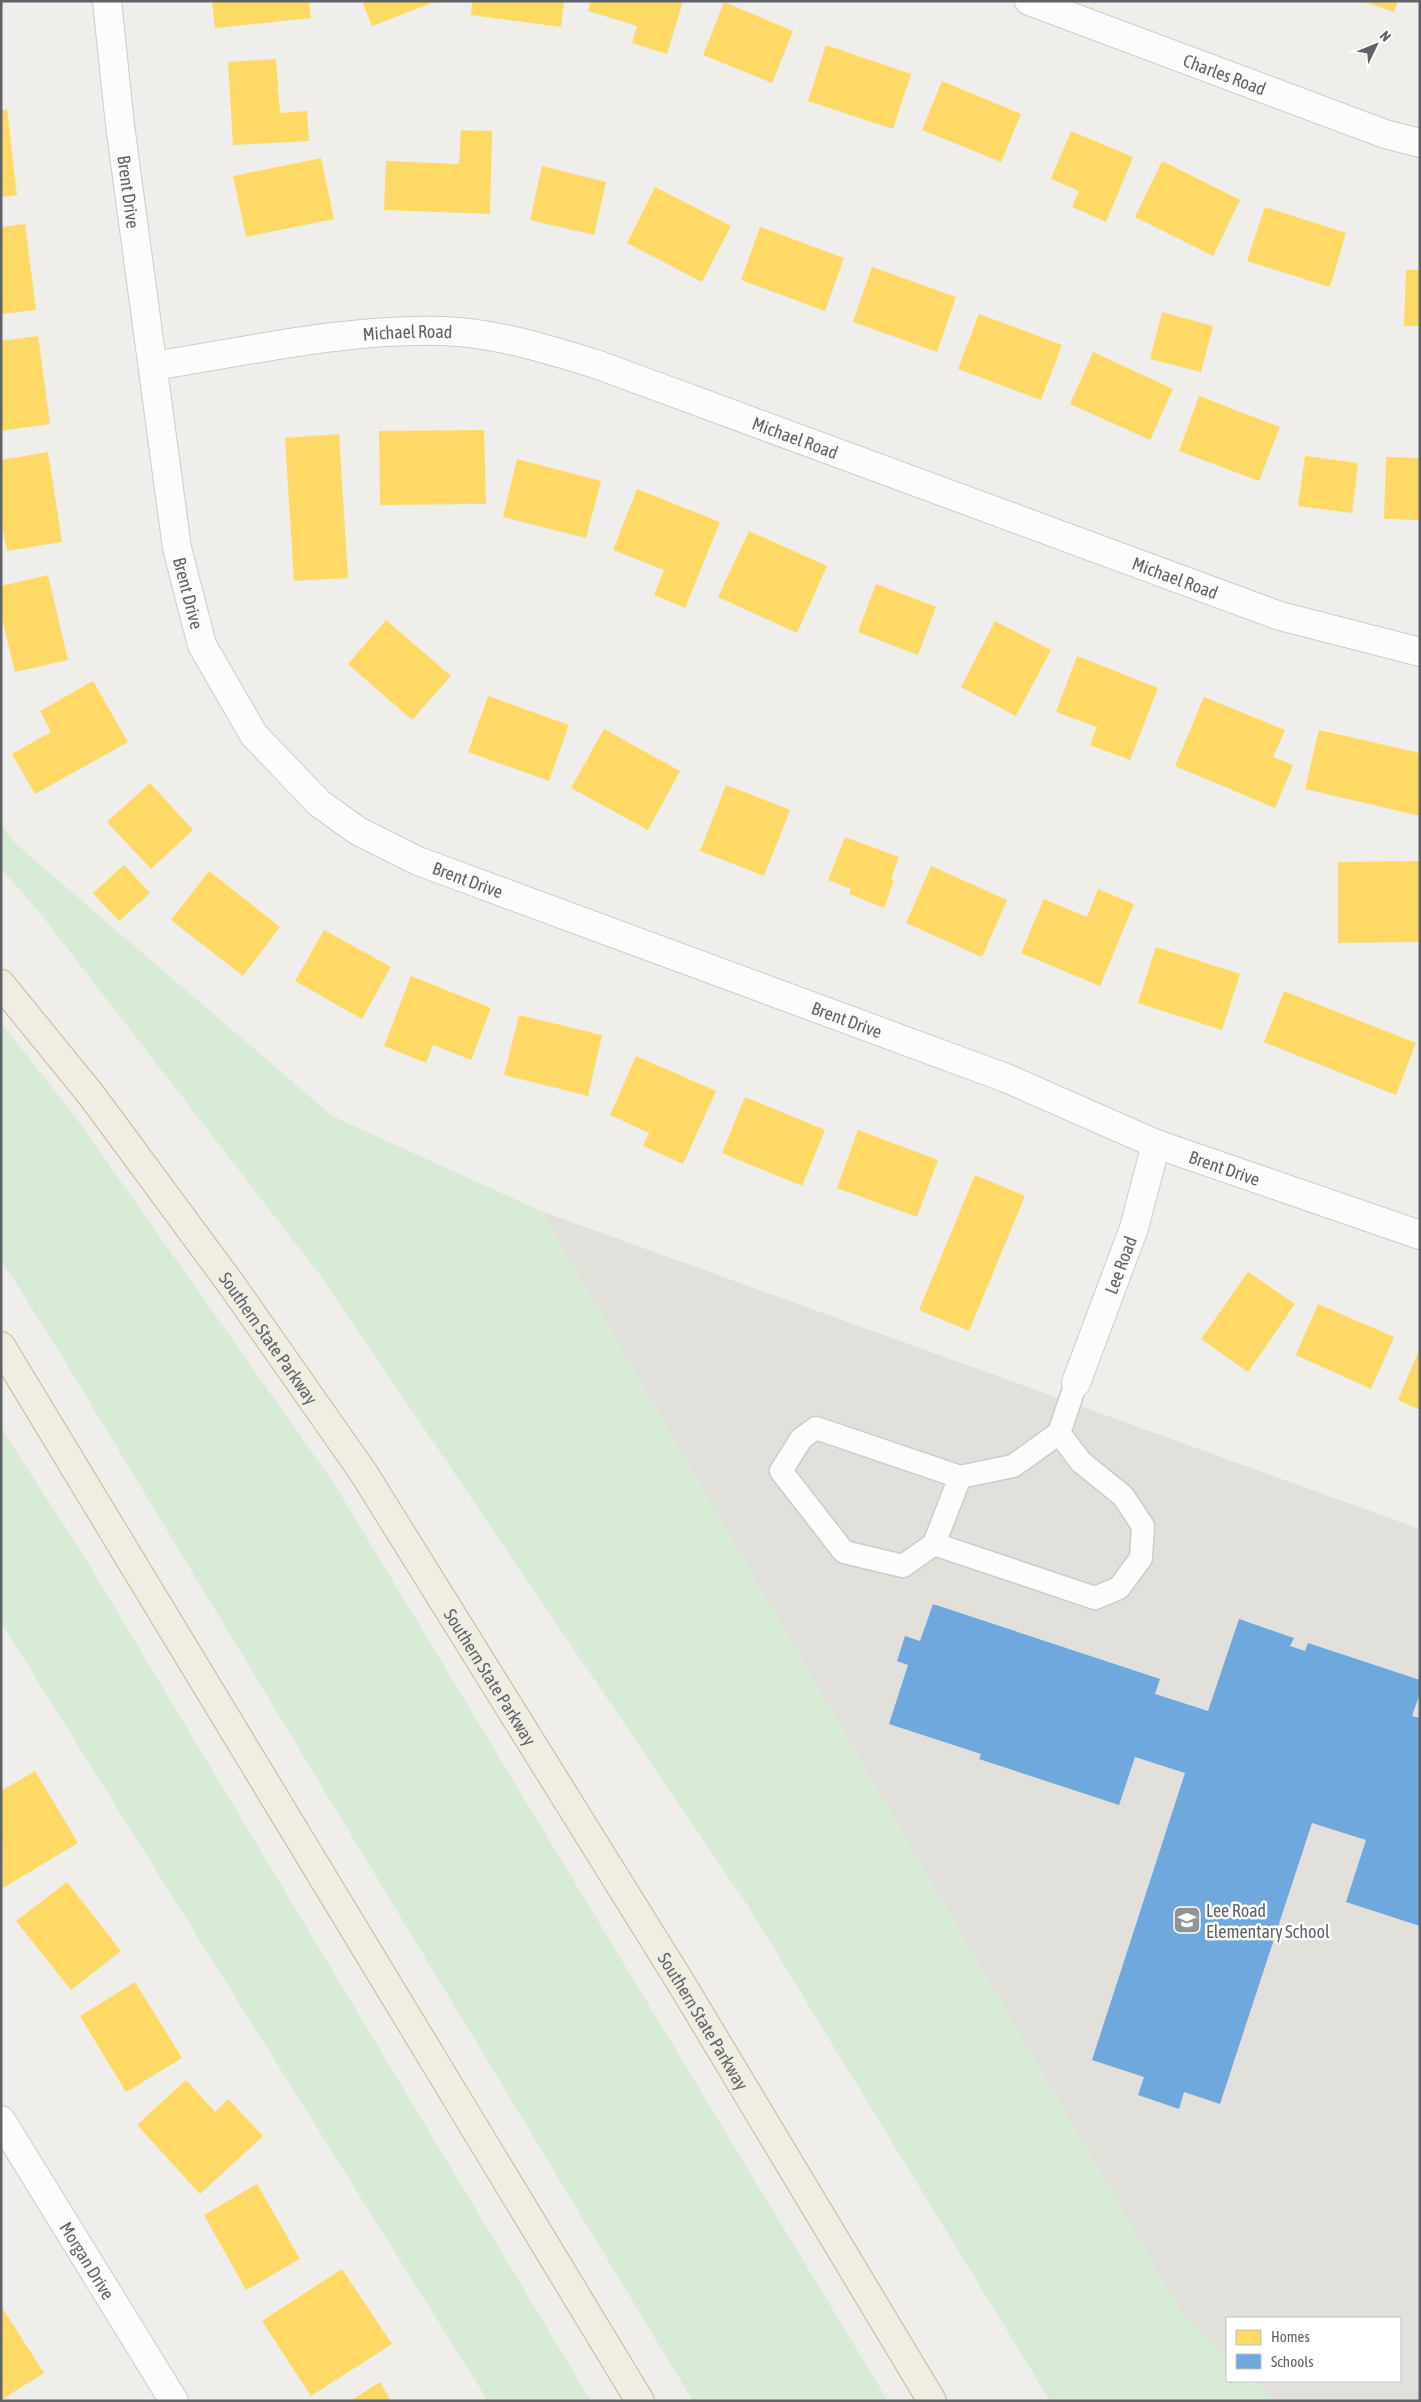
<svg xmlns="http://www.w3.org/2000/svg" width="1421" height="2402" font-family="'Asap Condensed',sans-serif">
	<rect width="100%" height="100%" fill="#efeeea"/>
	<!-- education -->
	<path fill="#e2e0da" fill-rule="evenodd" d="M541,1211l879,318v872h-187zM1227,2318h173v63h-173z"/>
	<!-- green -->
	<g fill="#d8ebd6">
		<polygon points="1,824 16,844 332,1116 541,1211 1181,2311 1227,2356 1227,2381 1253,2381 1274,2401 1050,2401 748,1906 320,1275 43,917 1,868"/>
		<polygon points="1,1023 74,1115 333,1482 888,2401 693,2401 54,1343 1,1260"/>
		<polygon points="1,1428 79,1548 591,2401 488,2401 1,1622"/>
	</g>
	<!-- homes -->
	<g fill="#ffd966">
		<polygon points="212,1 309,1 311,18 215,28"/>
		<polygon points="362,1 437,1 372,26"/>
		<polygon points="472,1 564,1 561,27 471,15"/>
		<polygon points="591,1 683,1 667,54 632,43 637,26 588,11"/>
		<polygon points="1362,1 1398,1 1394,12"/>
		<polygon points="724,2 793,31 772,83 703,55"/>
		<polygon points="826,45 911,74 893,129 808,101"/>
		<polygon points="276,59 280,113 307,111 309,141 233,145 228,62"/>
		<polygon points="942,81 1021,114 1001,162 922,130"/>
		<polygon points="7,109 17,195 1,197 1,110"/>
		<polygon points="461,130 492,131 490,214 384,210 386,161 459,164"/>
		<polygon points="1071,131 1133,157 1106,222 1072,207 1079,191 1051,179"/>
		<polygon points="321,158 334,219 246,237 233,176"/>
		<polygon points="1162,161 1240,200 1213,256 1135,217"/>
		<polygon points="542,166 606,182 594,235 530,220"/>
		<polygon points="655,187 731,226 702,282 627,243"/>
		<polygon points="1265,207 1346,233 1330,287 1247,261"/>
		<polygon points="25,224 36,310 1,314 1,227"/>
		<polygon points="760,227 844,258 825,311 741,280"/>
		<polygon points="872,267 956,297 937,352 853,322"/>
		<polygon points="1406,270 1420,270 1420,326 1404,326"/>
		<polygon points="1162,312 1213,326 1201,372 1150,359"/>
		<polygon points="979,314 1062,345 1041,400 958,369"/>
		<polygon points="38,336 50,424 1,431 1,341"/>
		<polygon points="1093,352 1173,389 1150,440 1070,404"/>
		<polygon points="1199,396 1280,427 1259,481 1179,451"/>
		<polygon points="484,430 486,504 380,505 379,431"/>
		<polygon points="339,434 348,578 294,581 285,438"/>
		<polygon points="48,452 62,542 7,551 1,520 1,460"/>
		<polygon points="1305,456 1358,463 1352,513 1298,506"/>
		<polygon points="1386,457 1420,458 1420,520 1384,519"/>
		<polygon points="517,459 601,481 586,538 503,517"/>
		<polygon points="637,489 720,522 685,608 654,595 664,570 613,550"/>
		<polygon points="749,531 827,566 797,633 718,597"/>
		<polygon points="48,575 68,660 15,672 1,615 1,586"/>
		<polygon points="876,584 936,607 918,655 858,632"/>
		<polygon points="386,620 451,676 412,720 348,664"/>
		<polygon points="995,621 1051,650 1016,716 961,687"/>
		<polygon points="1077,656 1158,688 1130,760 1090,745 1097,727 1056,712"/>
		<polygon points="93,681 128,742 35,794 12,754 51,732 40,711"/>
		<polygon points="488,696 569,725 549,781 468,752"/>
		<polygon points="1204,697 1285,730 1273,757 1293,765 1275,808 1175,766"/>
		<polygon points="604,729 680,771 648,830 571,788"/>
		<polygon points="1319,730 1420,753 1420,816 1305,789"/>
		<polygon points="150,783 193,830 151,869 107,822"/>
		<polygon points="726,785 790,810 764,876 700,851"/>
		<polygon points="845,837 899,857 891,879 894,880 884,908 849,894 851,889 828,880"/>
		<polygon points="1420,861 1420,942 1338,943 1338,862"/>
		<polygon points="124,865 150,893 119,921 93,893"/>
		<polygon points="931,866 1007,900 982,957 906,923"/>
		<polygon points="209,871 280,927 243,976 171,920"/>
		<polygon points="1098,889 1134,904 1100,986 1021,953 1044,899 1087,917"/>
		<polygon points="324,930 391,967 362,1019 295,981"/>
		<polygon points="1156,947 1240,974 1222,1030 1138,1003"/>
		<polygon points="411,976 491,1008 471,1060 433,1045 426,1063 384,1046"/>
		<polygon points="1284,991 1416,1043 1396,1095 1264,1042"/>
		<polygon points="519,1015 602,1035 588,1096 504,1075"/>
		<polygon points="636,1056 716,1091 683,1164 643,1146 649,1133 610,1115"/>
		<polygon points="745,1097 825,1130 802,1186 722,1153"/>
		<polygon points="858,1130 938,1160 917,1217 837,1188"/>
		<polygon points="975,1175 1025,1196 969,1331 919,1310"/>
		<polygon points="1248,1272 1295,1304 1248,1372 1201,1339"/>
		<polygon points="1318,1304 1394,1337 1371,1389 1296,1355"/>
		<polygon points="1420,1348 1420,1410 1398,1400"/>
		<polygon points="35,1771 78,1843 3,1888 1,1791"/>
		<polygon points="67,1882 121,1951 71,1990 16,1921"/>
		<polygon points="135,1982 182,2058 126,2092 80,2016"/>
		<polygon points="186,2080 215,2112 228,2099 263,2136 200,2194 137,2125"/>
		<polygon points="257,2184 300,2259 246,2290 204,2215"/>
		<polygon points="342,2269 392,2344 311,2396 262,2321"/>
		<polygon points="1,2306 44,2373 1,2400"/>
		<polygon points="380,2382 391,2401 350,2401"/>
	</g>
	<!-- schools -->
	<polygon fill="#6fa8dc" points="933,1604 1160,1679 1155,1694 1208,1711 1239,1619 1294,1638 1290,1646 1305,1651 1308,1643 1420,1680 1420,1693 1412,1716 1420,1718 1420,1926 1346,1902 1366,1840 1312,1823 1220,2104 1184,2092 1179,2109 1138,2095 1144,2077 1092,2060 1185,1773 1135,1757 1119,1805 979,1759 981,1754 889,1724 908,1665 897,1661 905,1636 920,1641"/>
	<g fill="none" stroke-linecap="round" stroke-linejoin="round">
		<!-- service casing -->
		<g stroke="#cbcccc" stroke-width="25">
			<g id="service">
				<polyline points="1059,1433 1081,1462 1123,1496 1143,1526 1141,1558 1119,1588 1095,1598 934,1544 903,1566 844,1552 781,1471 801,1439 816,1428 960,1477 1013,1466 1059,1433 1076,1383"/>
				<polyline points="934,1544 960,1477"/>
			</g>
		</g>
		<!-- minor casing -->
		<g stroke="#cbcccc" stroke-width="30">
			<g id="minor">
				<path id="s1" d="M107,1l13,124 57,423 25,97 52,90 65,68 39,28 60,30 588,217 150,66 264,91"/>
				<path id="s2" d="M1029,1l356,133 35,9"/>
				<path id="s3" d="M154,366c95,-15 193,-38 290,-35 52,2 102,18 152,33l684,252 140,36"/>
				<path id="s4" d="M1076,1383l58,-155 22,-84"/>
				<path id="s5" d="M1,2120l173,281"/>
			</g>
		</g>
		<!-- motorway casing -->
		<g stroke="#c8b996" stroke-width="30">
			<g id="motorway">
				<path id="s6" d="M1,984l91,112 139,188 132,188 318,511 251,418"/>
				<polyline points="1,1346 640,2401"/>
			</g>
		</g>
		<!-- service -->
		<use href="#service" stroke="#fdfcfc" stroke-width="22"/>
		<!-- minor -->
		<use href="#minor" stroke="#fdfcfc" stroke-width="28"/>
		<!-- motorway -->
		<use href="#motorway" stroke="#f0ede3" stroke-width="28"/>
	</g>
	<!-- icons -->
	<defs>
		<g id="school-square" transform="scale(1.4375)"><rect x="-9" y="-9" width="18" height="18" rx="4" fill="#919496" stroke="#fff"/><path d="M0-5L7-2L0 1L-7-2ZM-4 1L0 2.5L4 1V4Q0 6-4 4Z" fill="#fff"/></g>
	</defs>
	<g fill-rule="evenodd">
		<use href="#school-square" x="1187" y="1920"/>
	</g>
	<g text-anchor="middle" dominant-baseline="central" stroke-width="5" stroke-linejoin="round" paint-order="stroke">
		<!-- street labels -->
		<g font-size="18" fill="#5f6368" stroke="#fff">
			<text stroke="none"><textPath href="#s2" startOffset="209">Charles Road</textPath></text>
			<text stroke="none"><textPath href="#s1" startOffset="192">Brent Drive</textPath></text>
			<text stroke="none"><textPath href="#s3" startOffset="256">Michael Road</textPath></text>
			<text stroke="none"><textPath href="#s3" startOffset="661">Michael Road</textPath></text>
			<text stroke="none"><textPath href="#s3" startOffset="1066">Michael Road</textPath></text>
			<text stroke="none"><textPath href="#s1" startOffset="598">Brent Drive</textPath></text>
			<text stroke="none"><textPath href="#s1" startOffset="1018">Brent Drive</textPath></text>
			<text stroke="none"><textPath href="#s1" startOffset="1422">Brent Drive</textPath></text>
			<text stroke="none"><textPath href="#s1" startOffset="1828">Brent Drive</textPath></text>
			<text stroke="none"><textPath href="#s4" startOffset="126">Lee Road</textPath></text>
			<text stroke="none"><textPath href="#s6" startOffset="444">Southern State Parkway</textPath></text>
			<text stroke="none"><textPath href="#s6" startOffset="849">Southern State Parkway</textPath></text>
			<text stroke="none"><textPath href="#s6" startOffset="1254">Southern State Parkway</textPath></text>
			<text stroke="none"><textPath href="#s5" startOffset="165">Morgan Drive</textPath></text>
		</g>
		<!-- poi labels -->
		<g font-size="18" fill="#5f6368" stroke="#fff" text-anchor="start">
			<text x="1206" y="1910">Lee Road<tspan x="1206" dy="21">Elementary School</tspan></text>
		</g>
	</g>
	<!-- border -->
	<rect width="1421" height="2402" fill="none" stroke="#5f6368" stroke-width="5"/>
	<!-- legend -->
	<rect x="1226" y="2317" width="175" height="65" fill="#ffffff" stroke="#bfc1c3"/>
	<rect x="1236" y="2330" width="25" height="15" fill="#ffd966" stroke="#bfc1c3"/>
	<text x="1271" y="2342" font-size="15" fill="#5f6368">Homes</text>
	<rect x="1236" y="2354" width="25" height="15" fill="#6fa8dc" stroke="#bfc1c3"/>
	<text x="1271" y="2367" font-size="15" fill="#5f6368">Schools</text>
	<!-- north arrow -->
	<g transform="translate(1376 45) rotate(47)" stroke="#ffffff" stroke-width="4" paint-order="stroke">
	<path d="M0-4L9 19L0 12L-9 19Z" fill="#5f6368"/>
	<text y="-8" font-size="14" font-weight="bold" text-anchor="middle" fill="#5f6368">N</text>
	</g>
</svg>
